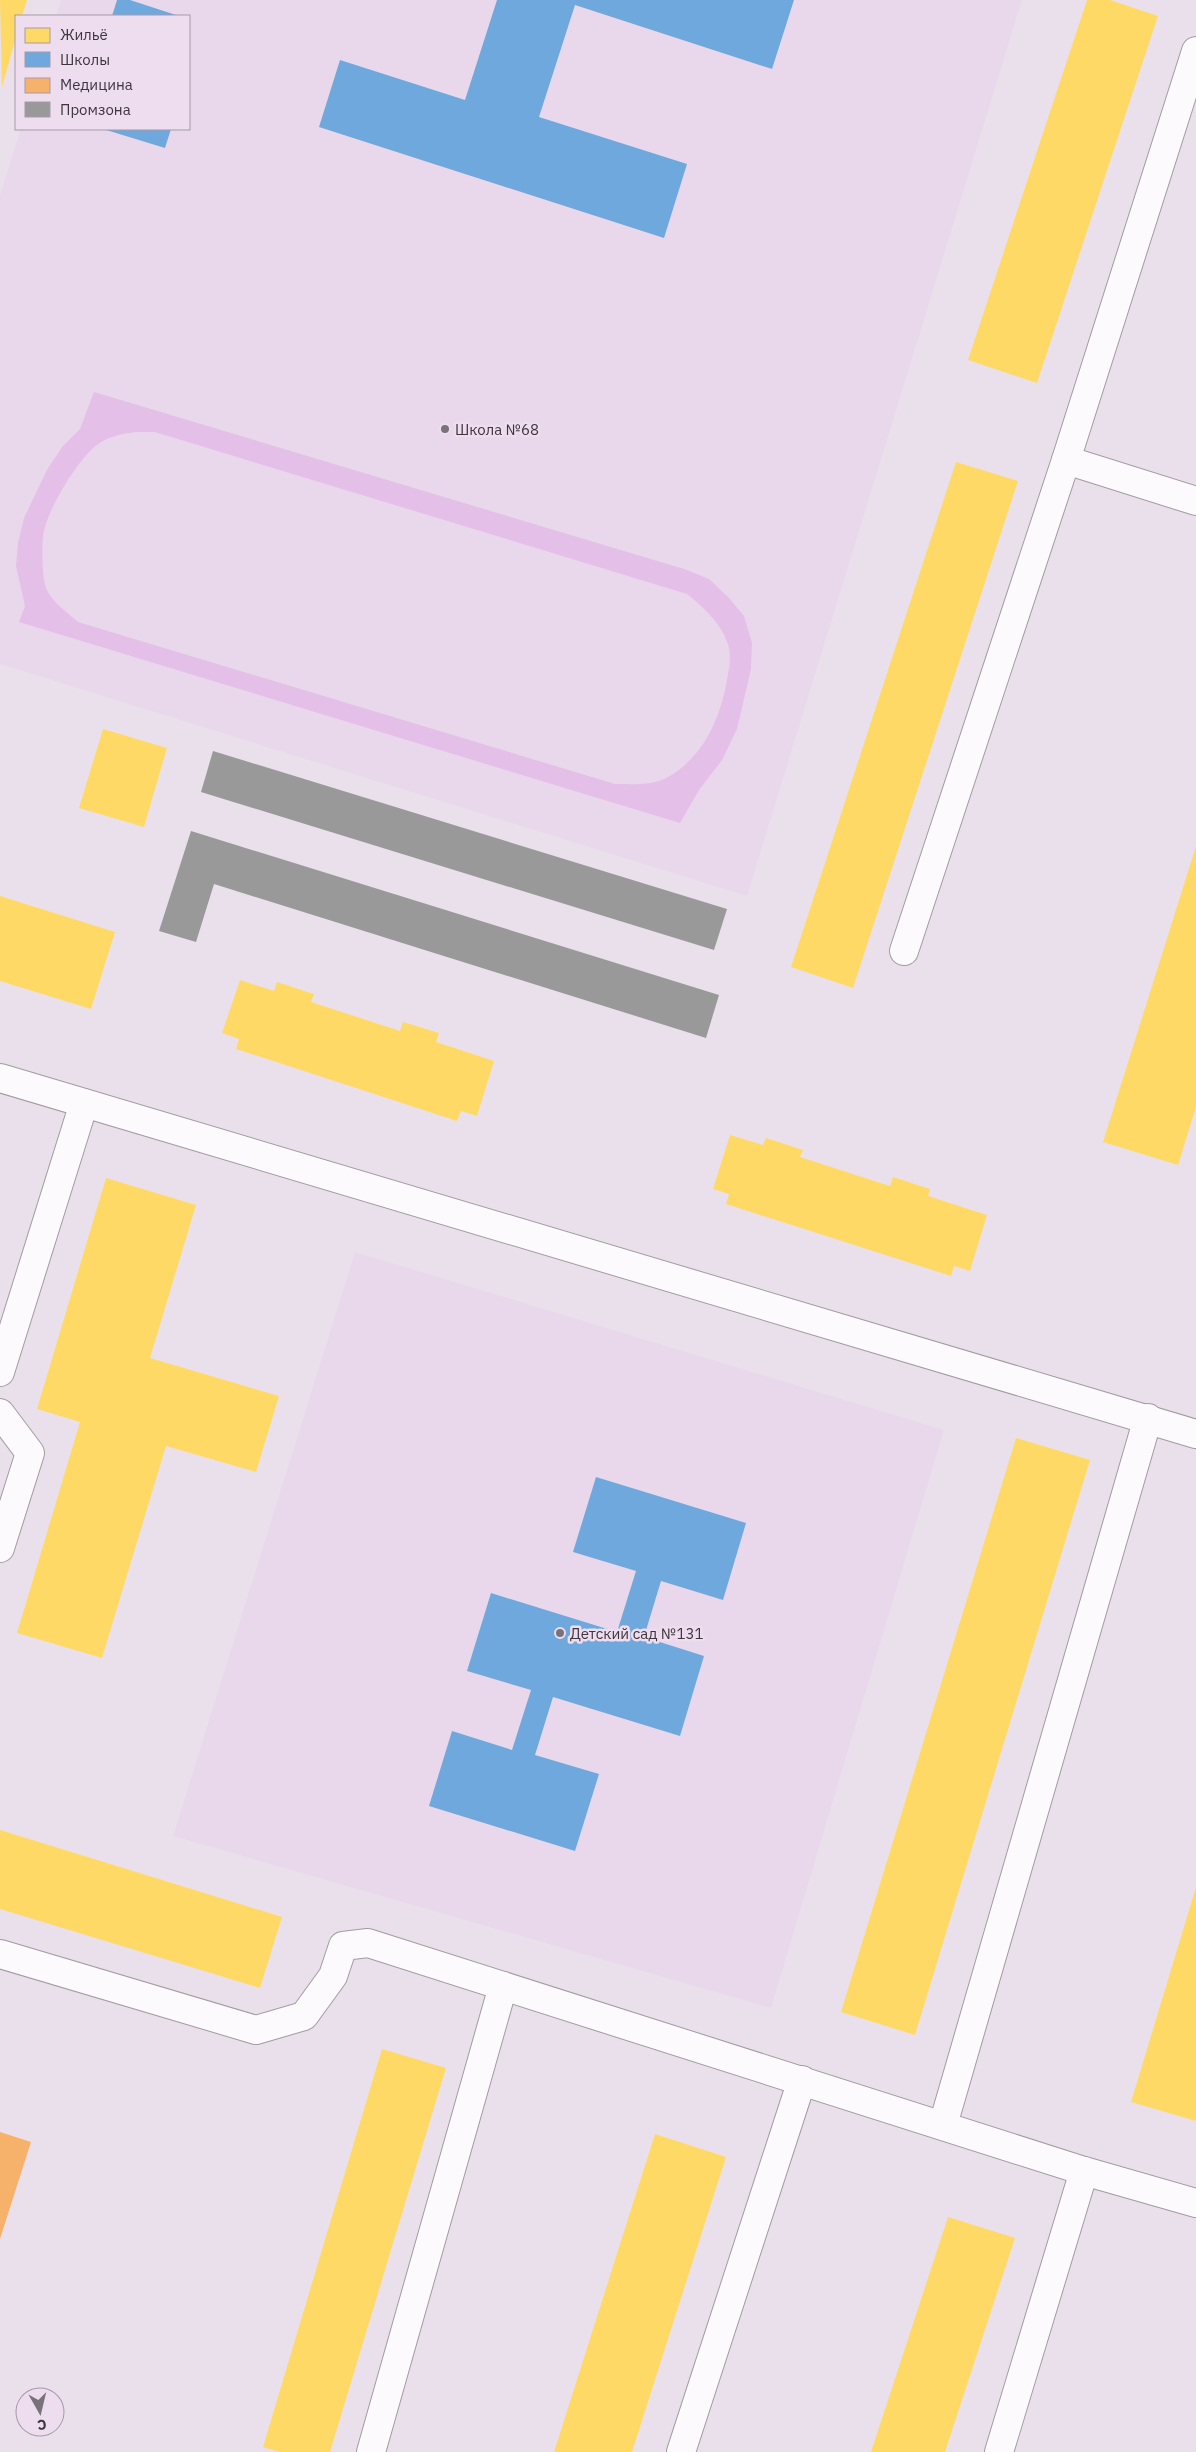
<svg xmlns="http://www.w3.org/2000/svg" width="1196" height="2452" font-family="'IBM Plex Sans',sans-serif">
	<rect width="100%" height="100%" fill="#eae0eb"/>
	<!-- built -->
	<g fill="#e9d8eb">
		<polygon points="61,0 1022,0 747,896 0,664 0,195 21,129 189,129 189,16 56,16"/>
		<polygon points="355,1252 944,1430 771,2008 173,1836"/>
	</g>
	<!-- green -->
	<path fill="#e4bfe8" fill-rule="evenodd" d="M94,392l590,177 25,10 20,19 15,18 8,27 -1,26 -14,60 -15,31 -23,30 -19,33 -661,-201 6,-16 -9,-40 2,-23 6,-25 24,-50 15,-22 17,-17zM136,432h19l532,162c17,14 34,29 41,50 3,9 2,21 0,30 -6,41 -23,82 -60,103 -15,9 -36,7 -53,7l-537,-162c-11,-10 -29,-22 -33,-37 -3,-14 -3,-34 -2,-49 3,-24 34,-76 54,-91 11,-9 25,-11 39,-13z"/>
	<!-- homes -->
	<g fill="#ffd966">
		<polygon points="0,0 27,0 22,16 16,16 16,37 2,87"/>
		<polygon points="1087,0 1110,0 1158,16 1037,383 968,360"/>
		<polygon points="956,462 1018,481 853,988 791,967"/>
		<polygon points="103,729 167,748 144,827 79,808"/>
		<polygon points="1196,846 1196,1107 1178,1165 1103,1142"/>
		<polygon points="0,896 115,932 91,1009 0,981"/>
		<polygon points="240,980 274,991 277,982 314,994 311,1002 400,1031 403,1022 439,1033 436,1042 494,1061 477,1116 461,1111 457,1121 236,1049 239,1039 222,1033"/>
		<polygon points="730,1135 763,1145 766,1138 803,1150 800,1157 890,1186 893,1177 930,1189 928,1196 987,1215 970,1271 954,1266 951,1276 726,1204 729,1194 713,1189"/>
		<polygon points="106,1178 196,1205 150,1358 279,1396 256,1472 166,1446 102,1658 17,1633 80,1422 37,1409"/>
		<polygon points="1016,1438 1090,1460 915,2035 841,2012"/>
		<polygon points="0,1830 282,1917 260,1988 0,1909"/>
		<polygon points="1196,1887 1196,2121 1131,2102"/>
		<polygon points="382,2049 446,2068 330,2452 280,2452 263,2447"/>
		<polygon points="655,2134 726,2157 632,2452 554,2452"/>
		<polygon points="948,2217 1015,2238 945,2452 871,2452"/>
	</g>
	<!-- schools -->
	<g fill="#6fa8dc">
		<polygon points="117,0 130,0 179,16 112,16"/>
		<polygon points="497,0 794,0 772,69 575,5 539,117 687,164 664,238 319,127 340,60 465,100"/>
		<polygon points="103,129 171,129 165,148"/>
		<polygon points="596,1477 746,1523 723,1600 661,1581 644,1637 704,1656 680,1736 553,1697 535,1755 599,1774 575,1851 429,1806 452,1731 512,1750 531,1690 467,1671 491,1593 617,1632 636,1571 573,1552"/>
	</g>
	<!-- health -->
	<polygon fill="#f6b26b" points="0,2132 31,2142 0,2239"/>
	<!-- industry -->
	<g fill="#999">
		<polygon points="213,751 727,909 714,950 201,792"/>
		<polygon points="191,831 719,995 706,1038 214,884 196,942 159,931"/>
	</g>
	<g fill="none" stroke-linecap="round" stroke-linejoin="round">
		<!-- minor casing -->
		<g stroke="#a29ba2" stroke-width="30">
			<g id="minor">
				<polyline points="1196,51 1066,460 1196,501"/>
				<polyline points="904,951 1066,460"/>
				<polyline points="0,1078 1196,1434"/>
				<polyline points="0,1372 84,1103"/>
				<polyline points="0,1413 30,1453 0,1548"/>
				<polyline points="0,1954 256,2030 304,2016 333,1976 343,1946 368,1943 1084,2171 1196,2203"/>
				<polyline points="943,2125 1148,1418"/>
				<polyline points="371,2452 503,1986"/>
				<polyline points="681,2452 802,2080"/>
				<polyline points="999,2452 1084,2171"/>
			</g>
		</g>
		<!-- minor -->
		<use href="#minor" stroke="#fcfafc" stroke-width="28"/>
	</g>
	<!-- markers -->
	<g fill="#7a727a" stroke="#eedcef" stroke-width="2">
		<circle cx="445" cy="429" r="5"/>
		<circle cx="560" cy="1633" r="5"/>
	</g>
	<g text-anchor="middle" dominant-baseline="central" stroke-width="5" stroke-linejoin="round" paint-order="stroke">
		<!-- poi labels -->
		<g font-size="15" fill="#3d363d" stroke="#eedcef" text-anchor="start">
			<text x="455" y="429">Школа №68</text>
			<text x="570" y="1633">Детский сад №131</text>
		</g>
	</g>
	<!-- legend -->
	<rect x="15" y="15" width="175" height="115" fill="#eedcef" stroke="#a79aa8"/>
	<rect x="25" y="28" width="25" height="15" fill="#ffd966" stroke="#a79aa8"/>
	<text x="60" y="40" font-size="15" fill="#3d363d">Жильё</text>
	<rect x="25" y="52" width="25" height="15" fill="#6fa8dc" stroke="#a79aa8"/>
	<text x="60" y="65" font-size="15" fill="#3d363d">Школы</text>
	<rect x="25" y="78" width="25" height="15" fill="#f6b26b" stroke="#a79aa8"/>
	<text x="60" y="90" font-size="15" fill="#3d363d">Медицина</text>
	<rect x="25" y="102" width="25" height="15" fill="#999999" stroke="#a79aa8"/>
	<text x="60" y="115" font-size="15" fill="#3d363d">Промзона</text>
	<!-- north arrow -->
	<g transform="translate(40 2412) rotate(172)"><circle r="24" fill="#eedcef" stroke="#a79aa8"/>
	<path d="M0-4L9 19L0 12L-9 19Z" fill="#7a727a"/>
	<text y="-8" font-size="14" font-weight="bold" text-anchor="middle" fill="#3d363d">С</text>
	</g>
</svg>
